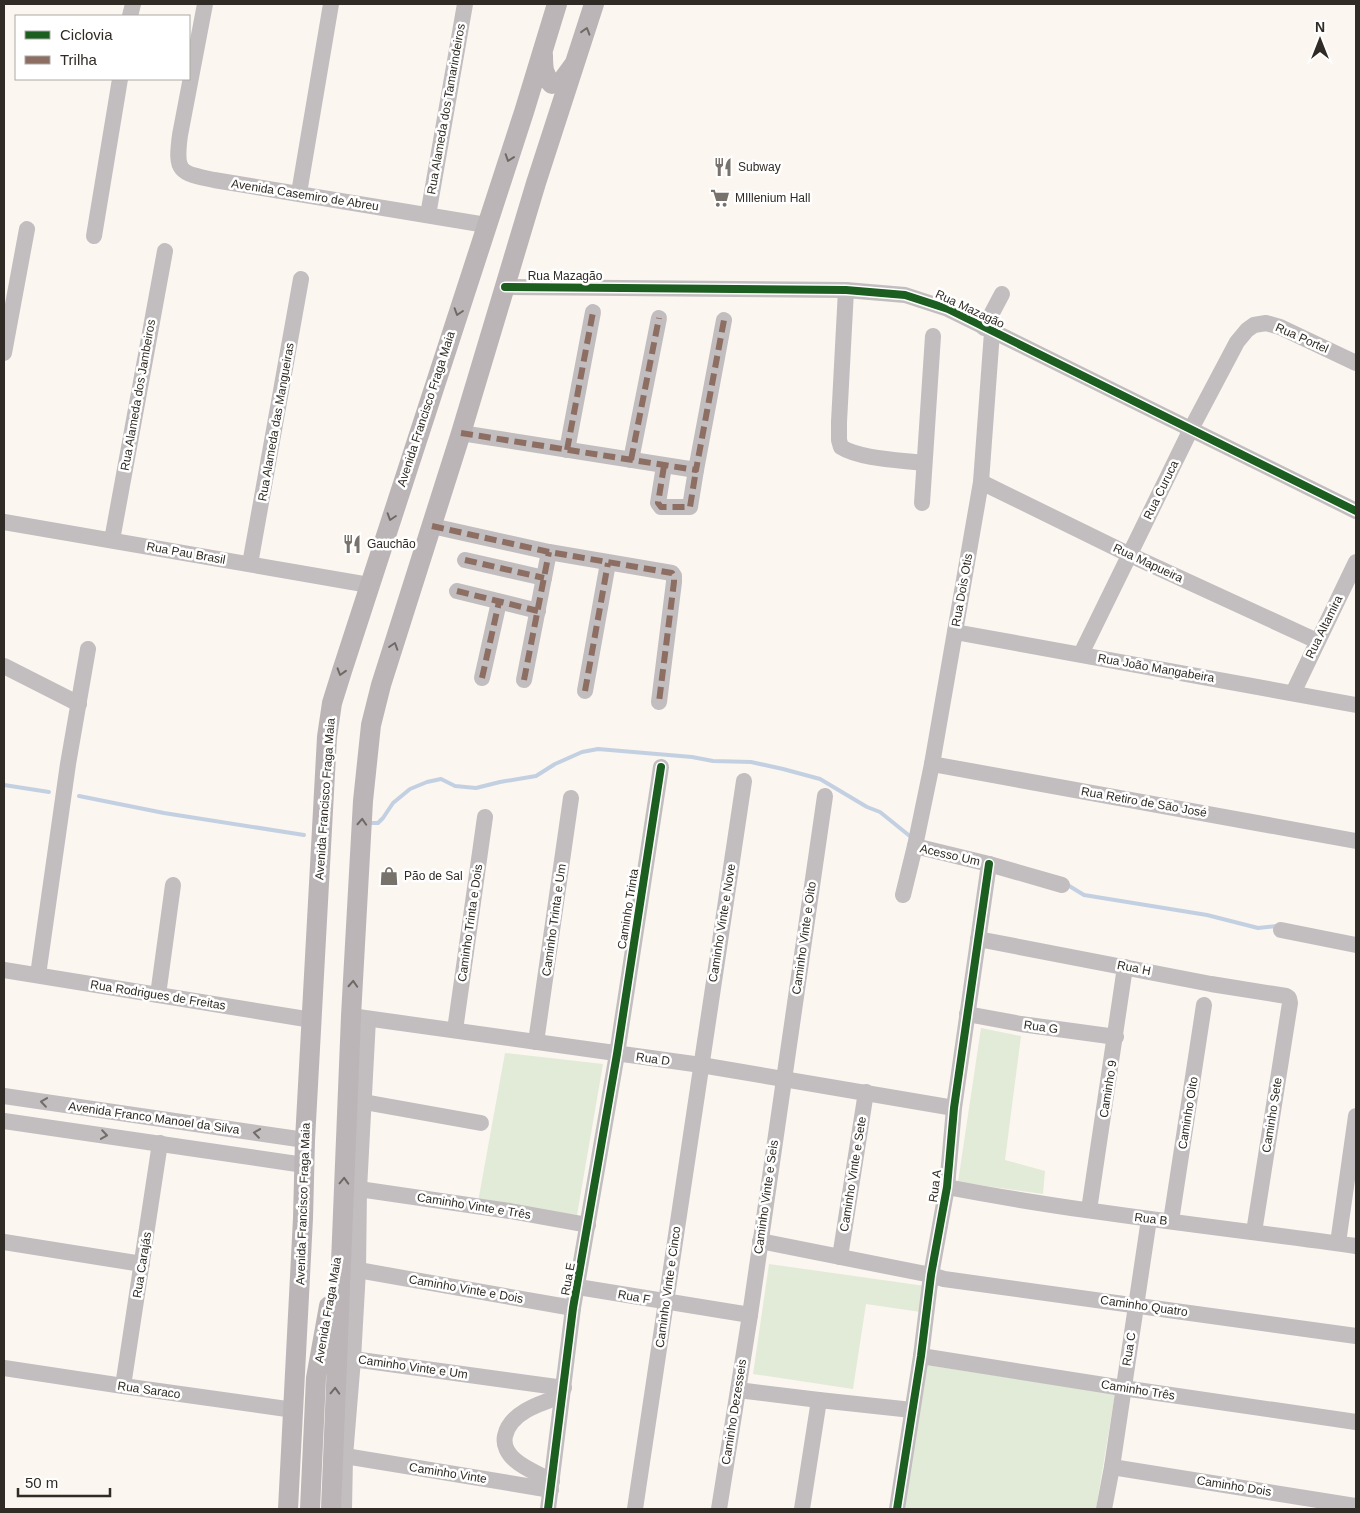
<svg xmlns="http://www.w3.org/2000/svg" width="1360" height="1513" font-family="Arial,sans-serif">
	<rect width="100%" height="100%" fill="#fbf6f0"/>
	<!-- green -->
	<g fill="#e2ebd7">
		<polygon points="981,1028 1021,1036 1005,1160 1045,1171 1043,1194 958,1182"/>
		<polygon points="505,1053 603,1064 577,1215 478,1202"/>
		<polygon points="769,1264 925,1286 921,1312 866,1304 853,1389 753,1374"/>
		<polygon points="927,1365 1115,1394 1096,1509 903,1509"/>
	</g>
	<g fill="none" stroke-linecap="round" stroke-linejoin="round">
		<!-- stream -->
		<g stroke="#c3d0e2" stroke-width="4">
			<polyline points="4,785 49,792"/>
			<polyline points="79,796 164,813 304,835"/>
			<polyline points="369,823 378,823 383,818 393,803 410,789 427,782 441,779 455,786 476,788 500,782 536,776 555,764 582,752 598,749 692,757 713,761 751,762 783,769 820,779 867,807 880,812 911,837"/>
			<polyline points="1066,884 1084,895 1207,915 1258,928 1277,926"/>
		</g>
		<!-- minor -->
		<g stroke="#c2bdbf" stroke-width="16">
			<path d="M205,4l-25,131c-5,37 -1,38 34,45l272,45"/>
			<polyline points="130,16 133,4"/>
			<polyline points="299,193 331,4"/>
			<polyline points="428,215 465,4"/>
			<polyline points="94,236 120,79"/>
			<polyline points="505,287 846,290 905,295 948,309 1356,511"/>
			<path d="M846,290l-7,132v18l2,7c19,12 60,13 83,16"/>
			<polyline points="984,328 1002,294"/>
			<polyline points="4,353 27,229"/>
			<polyline points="461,433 696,470 724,320"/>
			<polyline points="567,450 593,312"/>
			<polyline points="631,460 659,318"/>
			<polyline points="664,466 658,503 661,507 690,507 696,470"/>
			<polyline points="981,482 1130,555 1317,641"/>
			<polyline points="922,503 933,336"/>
			<polyline points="4,522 369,585"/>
			<polyline points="432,526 549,552 672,573 674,576 674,582 659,702"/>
			<polyline points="112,540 165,251"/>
			<polyline points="465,560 544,578"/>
			<polyline points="250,564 301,279"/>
			<polyline points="457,591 538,611"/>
			<polyline points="955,632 1356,705"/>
			<polyline points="1081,654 1191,429 1237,342 1247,330 1254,325 1266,323 1280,327 1356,363"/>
			<polyline points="4,666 79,704"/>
			<polyline points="482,678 499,602"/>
			<polyline points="524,680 549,552"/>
			<polyline points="585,691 608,563"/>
			<polyline points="1293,693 1356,562"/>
			<polyline points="932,764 1356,841"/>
			<polyline points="915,846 932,764 981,482 992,332"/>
			<polyline points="903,895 915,846 989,864 1062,885"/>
			<polyline points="1281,930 1356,945"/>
			<polyline points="978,939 1211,984 1286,996 1289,998 1290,1003 1254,1232"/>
			<polyline points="4,970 312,1020"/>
			<polyline points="38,975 68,764 88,649"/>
			<polyline points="158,995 173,885"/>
			<polyline points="967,1014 1021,1024 1116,1037"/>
			<polyline points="351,1016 701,1065 954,1108"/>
			<polyline points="455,1030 485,817"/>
			<polyline points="536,1042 571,798"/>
			<polyline points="4,1096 305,1140"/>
			<polyline points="364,1102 481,1123"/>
			<polyline points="4,1121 304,1165"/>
			<path d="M947,1187c135,26 273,40 409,59"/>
			<polyline points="359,1189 510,1211 588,1225"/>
			<polyline points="1089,1210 1125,967"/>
			<polyline points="1171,1221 1204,1005"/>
			<polyline points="760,1241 931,1275 944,1279 1356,1336"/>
			<polyline points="4,1242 142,1264"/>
			<polyline points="1338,1243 1356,1116"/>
			<polyline points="840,1257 866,1092"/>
			<polyline points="358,1270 573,1308"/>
			<polyline points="578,1287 750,1315"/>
			<polyline points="921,1356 1123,1388 1356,1422"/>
			<polyline points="353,1359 358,1270 359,1189 368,1019"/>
			<polyline points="4,1368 123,1386 294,1410"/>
			<polyline points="123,1386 160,1143"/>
			<polyline points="738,1390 819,1400 802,1509"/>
			<polyline points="819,1400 912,1410"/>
			<polyline points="345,1456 551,1490"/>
			<polyline points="1112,1467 1355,1506"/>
			<path d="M552,1481c-13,-7 -27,-12 -37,-21 -7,-6 -12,-15 -10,-24 5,-24 36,-33 57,-40"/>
			<polyline points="344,1509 345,1456 353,1359 564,1388"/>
			<polyline points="548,1509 573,1308 617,1054 661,767"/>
			<polyline points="635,1509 744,781"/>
			<polyline points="719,1509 750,1315 825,796"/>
			<polyline points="897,1509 921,1356 931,1275 947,1187 954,1108 989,864"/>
			<polyline points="1104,1509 1112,1467 1149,1219"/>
		</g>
		<!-- major -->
		<g stroke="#bbb5b7" stroke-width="20">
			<path d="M543,55c0,12 0,20 9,29l10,-3 11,-15"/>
			<polyline points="288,1509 303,1218 305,1140 327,737 332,703 342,671 524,112 557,4"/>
			<polyline points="310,1509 316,1378 329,1306"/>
			<polyline points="331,1509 351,1016 363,801 371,725 381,685 461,433 536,183 594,4"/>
		</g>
		<!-- quiet -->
		<g stroke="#8d6e63" stroke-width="6" stroke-dasharray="12 6" stroke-linecap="butt">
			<polyline points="461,433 696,470 724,320"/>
			<polyline points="567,450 593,312"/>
			<polyline points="631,460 659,318"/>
			<polyline points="664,466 658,503 661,507 690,507 696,470"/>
			<polyline points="432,526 549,552 672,573 674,576 674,582 659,702"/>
			<polyline points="465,560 544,578"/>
			<polyline points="457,591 538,611"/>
			<polyline points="482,678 499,602"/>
			<polyline points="524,680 549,552"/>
			<polyline points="585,691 608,563"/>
		</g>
		<!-- cycleway casing -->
		<g stroke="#fff" stroke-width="11">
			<g id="cycleway">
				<polyline points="505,287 846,290 905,295 948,309 1356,511"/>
				<polyline points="548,1509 573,1308 617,1054 661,767"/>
				<polyline points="897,1509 921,1356 931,1275 947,1187 954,1108 989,864"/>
			</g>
		</g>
		<!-- cycleway -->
		<use href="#cycleway" stroke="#1b5e20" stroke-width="8"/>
	</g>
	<!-- one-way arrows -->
	<defs><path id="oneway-chevron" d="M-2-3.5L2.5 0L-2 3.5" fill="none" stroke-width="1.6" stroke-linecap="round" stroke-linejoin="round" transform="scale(1.25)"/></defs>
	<g stroke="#6f6966">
		<use href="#oneway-chevron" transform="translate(586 31) rotate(-73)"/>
		<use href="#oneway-chevron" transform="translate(509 158) rotate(109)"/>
		<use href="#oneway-chevron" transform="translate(458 312) rotate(108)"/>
		<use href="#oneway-chevron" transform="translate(391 517) rotate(108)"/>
		<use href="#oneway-chevron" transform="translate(394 646) rotate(-72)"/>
		<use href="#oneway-chevron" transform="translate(341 672) rotate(107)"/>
		<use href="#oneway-chevron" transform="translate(362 822) rotate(-87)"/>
		<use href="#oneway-chevron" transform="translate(353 984) rotate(-87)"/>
		<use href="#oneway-chevron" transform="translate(344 1181) rotate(-88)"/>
		<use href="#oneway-chevron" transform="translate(335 1391) rotate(-88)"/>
	</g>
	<g stroke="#726d6a">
		<use href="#oneway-chevron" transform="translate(44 1102) rotate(-172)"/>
		<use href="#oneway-chevron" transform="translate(257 1133) rotate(-172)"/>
		<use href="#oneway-chevron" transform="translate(104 1135) rotate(8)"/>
	</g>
	<!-- icons -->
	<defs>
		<g id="restaurant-bare" transform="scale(1.5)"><path d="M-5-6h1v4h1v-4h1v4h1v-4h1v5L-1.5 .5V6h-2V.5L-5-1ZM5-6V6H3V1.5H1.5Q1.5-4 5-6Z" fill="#77726b" stroke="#fff" stroke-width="2.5" paint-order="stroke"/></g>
		<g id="supermarket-bare" transform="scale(1.5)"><path d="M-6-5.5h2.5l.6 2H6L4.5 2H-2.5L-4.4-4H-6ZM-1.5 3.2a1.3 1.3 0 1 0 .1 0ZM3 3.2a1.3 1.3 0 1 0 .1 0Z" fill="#77726b" stroke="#fff" stroke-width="2.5" paint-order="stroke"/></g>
		<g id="shop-bare" transform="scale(1.5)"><path d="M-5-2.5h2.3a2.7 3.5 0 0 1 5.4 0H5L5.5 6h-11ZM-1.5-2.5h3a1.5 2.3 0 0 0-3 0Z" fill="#77726b" stroke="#fff" stroke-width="2.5" paint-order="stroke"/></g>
	</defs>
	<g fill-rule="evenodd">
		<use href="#restaurant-bare" x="723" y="167"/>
		<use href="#supermarket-bare" x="720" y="198"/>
		<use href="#restaurant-bare" x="352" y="544"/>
		<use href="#shop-bare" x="389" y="876"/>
	</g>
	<g text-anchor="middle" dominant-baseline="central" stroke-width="5" stroke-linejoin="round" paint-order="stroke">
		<!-- street labels -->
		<g font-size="12" fill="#302b24" stroke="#fff">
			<text transform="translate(446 109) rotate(-80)">Rua Alameda dos Tamarindeiros</text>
			<text transform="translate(305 195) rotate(9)">Avenida Casemiro de Abreu</text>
			<text x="565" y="276">Rua Mazagão</text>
			<text transform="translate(970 309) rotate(25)">Rua Mazagão</text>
			<text transform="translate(1302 338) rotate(24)">Rua Portel</text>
			<text transform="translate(138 395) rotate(-80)">Rua Alameda dos Jambeiros</text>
			<text transform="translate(426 409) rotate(-72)">Avenida Francisco Fraga Maia</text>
			<text transform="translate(276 422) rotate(-80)">Rua Alameda das Mangueiras</text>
			<text transform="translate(1161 490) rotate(-64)">Rua Curuca</text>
			<text transform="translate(186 553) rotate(10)">Rua Pau Brasil</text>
			<text transform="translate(1148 563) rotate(25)">Rua Mapueira</text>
			<text transform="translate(962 590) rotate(-80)">Rua Dois Otis</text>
			<text transform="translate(1324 627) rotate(-64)">Rua Altamira</text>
			<text transform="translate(1156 668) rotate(10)">Rua João Mangabeira</text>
			<text transform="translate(325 799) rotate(-86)">Avenida Francisco Fraga Maia</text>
			<text transform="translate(1144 802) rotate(10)">Rua Retiro de São José</text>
			<text transform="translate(950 855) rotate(13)">Acesso Um</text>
			<text transform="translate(628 909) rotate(-81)">Caminho Trinta</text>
			<text transform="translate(554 920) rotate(-82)">Caminho Trinta e Um</text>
			<text transform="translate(470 923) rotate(-82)">Caminho Trinta e Dois</text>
			<text transform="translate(722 923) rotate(-81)">Caminho Vinte e Nove</text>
			<text transform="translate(804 938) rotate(-82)">Caminho Vinte e Oito</text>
			<text transform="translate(1134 968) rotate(11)">Rua H</text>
			<text transform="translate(158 995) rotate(9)">Rua Rodrigues de Freitas</text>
			<text transform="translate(1041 1027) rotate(8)">Rua G</text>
			<text transform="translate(653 1059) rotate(8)">Rua D</text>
			<text transform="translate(1108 1089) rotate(-81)">Caminho 9</text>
			<text transform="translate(1188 1113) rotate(-81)">Caminho Oito</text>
			<text transform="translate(1272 1115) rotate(-81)">Caminho Sete</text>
			<text transform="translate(154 1118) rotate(8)">Avenida Franco Manoel da Silva</text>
			<text transform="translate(853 1174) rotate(-81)">Caminho Vinte e Sete</text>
			<text transform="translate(935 1186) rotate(-82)">Rua A</text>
			<text transform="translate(766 1197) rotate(-82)">Caminho Vinte e Seis</text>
			<text transform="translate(303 1204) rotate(-88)">Avenida Francisco Fraga Maia</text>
			<text transform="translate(474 1206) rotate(9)">Caminho Vinte e Três</text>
			<text transform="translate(1151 1219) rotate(7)">Rua B</text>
			<text transform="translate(142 1265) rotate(-81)">Rua Carajás</text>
			<text transform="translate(568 1279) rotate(-80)">Rua E</text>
			<text transform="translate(668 1287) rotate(-82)">Caminho Vinte e Cinco</text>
			<text transform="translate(466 1289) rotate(10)">Caminho Vinte e Dois</text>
			<text transform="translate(634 1297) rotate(10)">Rua F</text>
			<text transform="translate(1144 1306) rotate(8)">Caminho Quatro</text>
			<text transform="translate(328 1310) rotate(-80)">Avenida Fraga Maia</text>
			<text transform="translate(1129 1349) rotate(-81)">Rua C</text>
			<text transform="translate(413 1367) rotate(8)">Caminho Vinte e Um</text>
			<text transform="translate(149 1390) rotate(8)">Rua Saraco</text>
			<text transform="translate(1138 1390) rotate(9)">Caminho Três</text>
			<text transform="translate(734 1412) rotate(-81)">Caminho Dezesseis</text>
			<text transform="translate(448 1473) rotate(9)">Caminho Vinte</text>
			<text transform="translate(1234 1486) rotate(9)">Caminho Dois</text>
		</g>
		<!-- poi labels -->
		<g font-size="12" fill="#302b24" stroke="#fff" text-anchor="start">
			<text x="738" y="167">Subway</text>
			<text x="735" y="198">MIllenium Hall</text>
			<text x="367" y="544">Gauchão</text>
			<text x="404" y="876">Pão de Sal</text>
		</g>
	</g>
	<!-- border -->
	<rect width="1360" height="1513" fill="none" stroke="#302b24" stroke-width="10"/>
	<!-- legend -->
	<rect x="15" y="15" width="175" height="65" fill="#ffffff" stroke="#acaaa7"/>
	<rect x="25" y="31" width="25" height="8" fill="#1b5e20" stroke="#acaaa7"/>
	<text x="60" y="40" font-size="15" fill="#302b24">Ciclovia</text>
	<rect x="25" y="56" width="25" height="8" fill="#8d6e63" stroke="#acaaa7"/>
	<text x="60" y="65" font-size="15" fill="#302b24">Trilha</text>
	<!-- north arrow -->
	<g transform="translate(1320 40)" stroke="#ffffff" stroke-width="4" paint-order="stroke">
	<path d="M0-4L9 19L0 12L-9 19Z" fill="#302b24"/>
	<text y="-8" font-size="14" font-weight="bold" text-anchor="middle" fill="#302b24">N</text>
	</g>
	<!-- scale -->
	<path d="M18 1488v8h92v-8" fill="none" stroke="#302b24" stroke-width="2.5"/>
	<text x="25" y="1488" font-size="15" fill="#302b24" stroke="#ffffff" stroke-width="4" paint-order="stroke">50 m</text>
</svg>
